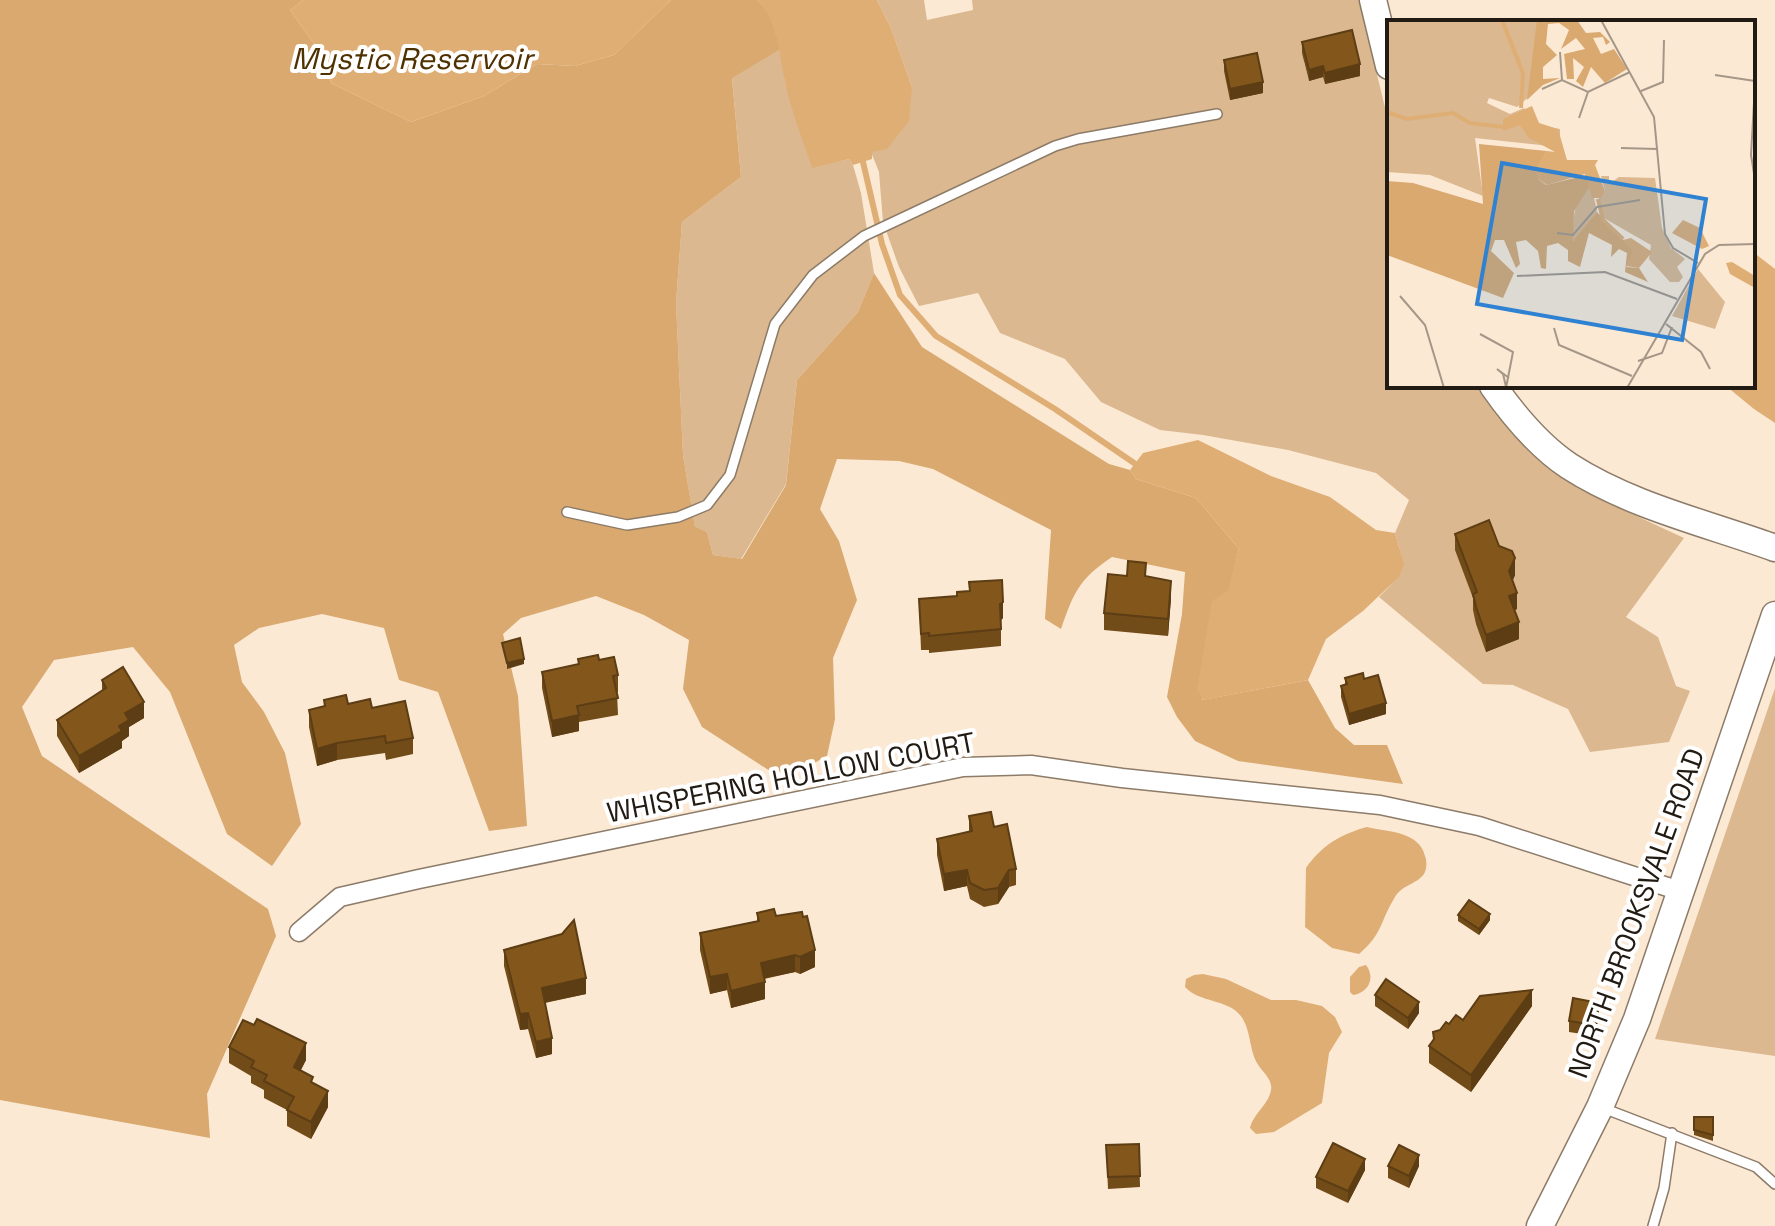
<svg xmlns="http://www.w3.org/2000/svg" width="1775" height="1226" font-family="'Space Grotesk',sans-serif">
	<rect width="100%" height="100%" fill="#fce9d4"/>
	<!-- green -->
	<g fill="#dbb88f" fill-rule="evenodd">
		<path d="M877,0h47l3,20 46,-10 -1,-10h387l30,124v262h92l35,51 31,30 66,38 71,33 -58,79 32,20 18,49 14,5 -21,51 -79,10 -22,-43 -55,-24 -30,-1 -104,-87c28,-28 27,-27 16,-64l14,-33 -33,-27 -88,-23 -85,-15 -43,-5 -59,-28 -36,-43 -65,-26 -22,-40 -59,13 -20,-39 -16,-45 -4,-50 -8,-20 7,-3 34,-62 -21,-59zM1304,62l56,13 -35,9 -2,-7 -14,4z"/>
		<polygon points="781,49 785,82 812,167 849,159 853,165 861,193 874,273 858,312 797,380 786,484 741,559 713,555 707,532 695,528 683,455 676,303 682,222 741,177 732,77"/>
		<polygon points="1775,688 1775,1056 1655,1039"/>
	</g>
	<!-- forest -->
	<path fill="#d9a970" d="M0,0h303l-13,10 34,48 7,25 80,39 73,-26 53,-32 38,2 39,-11 57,-55h86l12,12 12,37 -49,29 9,99 -59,45 -6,81 7,152 12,72 12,5 6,23 29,4 44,-74 11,-105 61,-68 16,-39 48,74 187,117 21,6 6,9 60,19 43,51 -37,151 106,-20 27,48 19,17h33l16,39 -165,-23 -43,-20 -18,-24 -10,-20 15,-83 3,-42 -73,-15c-33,22 -38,35 -51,72l-16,-10 6,-89 -118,-61 -34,-8 -62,-2 -17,50 19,32 18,59 -24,58 2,61 -8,37 -18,10 -36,7 -71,-46 -19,-38 6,-49 -45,-25 -48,-19 -75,22 -18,16 15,62 9,130 -38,5 -51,-139 -39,-12 -15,-52 -62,-14 -63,14 -25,17 8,37 22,30 21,41 16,71 -29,42 -45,-32 -57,-142 -37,-45 -79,13 -32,47 20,49 226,153 8,27 -69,158 3,44 -210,-38z"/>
	<!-- water -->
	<g fill="#dfae75">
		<polygon points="303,0 671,0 614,55 575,66 537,64 484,96 411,122 331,83 324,58 290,10"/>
		<path d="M757,0h120l14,28 21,59 -3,34 -22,28 -15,3v7l-19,6 -4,-6 -37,9c-9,-28 -21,-57 -27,-86 -6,-29 -6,-59 -28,-82z"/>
		<polygon points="1753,252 1775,269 1775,423 1754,409 1726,386 1753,386"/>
		<polygon points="1198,440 1271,476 1330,497 1376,530 1395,533 1404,564 1399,577 1363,611 1326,639 1308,680 1203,700 1197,689 1212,601 1228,590 1239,549 1196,498 1136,479 1130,470 1143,453"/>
		<path d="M1367,827c21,5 52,4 58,29 2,5 2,13 -1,18 -7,10 -22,11 -29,23 -15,24 -12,37 -36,57l-27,-6 -27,-21 1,-59c16,-23 35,-34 61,-41z"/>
		<path d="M1366,965c10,13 2,28 -13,30l-3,-3v-15l9,-10z"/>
		<path d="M1203,974l23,5 45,21h25l26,6 13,11 7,15 -13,21 -7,50 -48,29 -18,2 -6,-6c3,-14 19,-24 21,-38 2,-11 -9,-18 -14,-27 -8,-14 -6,-35 -17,-48 -13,-16 -40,-12 -55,-28l1,-8 8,-4z"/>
	</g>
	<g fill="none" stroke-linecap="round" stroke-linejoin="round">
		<!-- stream -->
		<polyline stroke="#dfae75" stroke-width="6" points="863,162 882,244 900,295 936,336 1055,409 1134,463"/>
		<!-- lane casing -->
		<g stroke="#8c7b68" stroke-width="12">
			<g id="lane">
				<polyline points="567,512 627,525 678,517 707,505 730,475 775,324 813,275 864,236 1055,146 1078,139 1217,114"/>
				<polyline points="1603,1108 1756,1167 1775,1184"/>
				<polyline points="1653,1226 1664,1188 1672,1133"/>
			</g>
		</g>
		<!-- street casing -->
		<g stroke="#8c7b68" stroke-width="21">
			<polyline id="street" points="299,932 340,897 419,879 963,767 1031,765 1122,778 1380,805 1479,826 1680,891"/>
		</g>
		<!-- secondary casing -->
		<g stroke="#8c7b68" stroke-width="29">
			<g id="secondary">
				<polyline points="1373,0 1389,66"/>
				<path d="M1493,386c21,30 46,60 76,80 62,40 137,57 206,82"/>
				<polyline points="1540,1226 1600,1107 1637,1019 1775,615"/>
			</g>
		</g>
		<!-- lane -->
		<use href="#lane" stroke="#fff" stroke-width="9"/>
		<!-- street -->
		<use href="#street" stroke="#fff" stroke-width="18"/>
		<!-- secondary -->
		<use href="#secondary" stroke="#fff" stroke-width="26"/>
	</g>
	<!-- wall -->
	<g fill="#714b18">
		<polygon points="1302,42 1360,76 1325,84 1323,77 1309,81 1302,53"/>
		<polygon points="1224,60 1263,93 1230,100 1224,71"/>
		<polygon points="1455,534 1499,546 1515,575 1513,580 1517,609 1515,610 1519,639 1486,652 1476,624 1473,610 1473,598 1455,550"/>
		<polygon points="1146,577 1171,598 1168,636 1104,630 1104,613"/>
		<polygon points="919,599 1003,618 1001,620 1001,646 929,653 929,650 921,650"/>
		<polygon points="578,659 599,660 618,675 618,692 617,692 618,715 579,722 579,731 552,737 542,688 542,672 578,664"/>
		<polygon points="1345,678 1364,679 1386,714 1349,725 1341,697 1341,686 1345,685"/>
		<polygon points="102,680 144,718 129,727 129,736 122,741 122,748 79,773 57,736 57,720 102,691"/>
		<polygon points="324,700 372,708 413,738 413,754 386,760 385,753 337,760 317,766 309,727 309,710 324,707"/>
		<polygon points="969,816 994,827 1016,869 1016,885 1009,887 998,904 984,907 970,899 967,886 944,891 937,855 937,839 969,832"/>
		<polygon points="757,913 776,916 815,967 800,974 795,972 764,979 765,999 731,1008 727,990 710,994 700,950 700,933 757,921"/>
		<polygon points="1458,915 1490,920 1479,935 1458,921"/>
		<polygon points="504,950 586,994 545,1003 552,1054 536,1058 528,1029 520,1030 504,966"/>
		<polygon points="1375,995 1419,1013 1408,1029 1375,1006"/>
		<polygon points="1532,1006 1471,1092 1429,1063 1429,1046 1433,1041 1433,1032 1440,1030 1449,1024 1463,1020"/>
		<polygon points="1599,1014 1595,1036 1569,1032 1569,1021"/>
		<polygon points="229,1047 306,1060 300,1071 313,1083 328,1107 311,1139 287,1126 287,1110 264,1098 264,1090 251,1083 251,1076 229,1063"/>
		<polygon points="1694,1117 1713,1117 1713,1141 1694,1135"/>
		<polygon points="1139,1144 1140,1187 1108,1189 1106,1145"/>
		<polygon points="1388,1166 1419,1166 1409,1188 1388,1178"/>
		<polygon points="1365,1170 1348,1203 1316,1188 1316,1177"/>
	</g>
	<!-- shaded-wall -->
	<g fill="#5c3d14">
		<polygon points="1360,64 1360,76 1325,84 1325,73"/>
		<polygon points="1323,66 1323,77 1309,81 1309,70"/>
		<polygon points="1263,82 1263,93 1230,100 1230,89"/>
		<polygon points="1515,558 1515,575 1509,588 1509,571"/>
		<polygon points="1171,581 1171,598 1168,636 1168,619"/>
		<polygon points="1517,593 1517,609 1509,612 1509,596"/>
		<polygon points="1003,602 1003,618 1000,621 1000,604"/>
		<polygon points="1519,622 1519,639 1486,652 1486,635"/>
		<polygon points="524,659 524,664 507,669 507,663"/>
		<polygon points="144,702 144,718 129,727 129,736 122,741 122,748 79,773 79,756 119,726 125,713"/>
		<polygon points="1386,703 1386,714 1349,725 1349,714"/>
		<polygon points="579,715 579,731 552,737 552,721"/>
		<polygon points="337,743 337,760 317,766 317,749"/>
		<polygon points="967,870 967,886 944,891 944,874"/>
		<polygon points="1009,870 1009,887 998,904 998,888"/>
		<polygon points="1490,914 1490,920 1479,935 1479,929"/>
		<polygon points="815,950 815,967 800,974 800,957"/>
		<polygon points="795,955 795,972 761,979 761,963"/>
		<polygon points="727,974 727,990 710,994 710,977"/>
		<polygon points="586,978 586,994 542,1003 542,988"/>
		<polygon points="765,982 765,999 731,1008 731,991"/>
		<polygon points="1532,990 1532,1006 1471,1092 1471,1075"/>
		<polygon points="1419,1002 1419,1013 1408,1029 1408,1018"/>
		<polygon points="1599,1003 1599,1014 1595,1036 1595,1025"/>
		<polygon points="528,1013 528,1029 520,1030 520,1014"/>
		<polygon points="552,1038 552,1054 536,1058 536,1042"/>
		<polygon points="306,1043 306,1060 294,1084 294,1067"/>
		<polygon points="328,1091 328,1107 311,1139 311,1122"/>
		<polygon points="1419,1155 1419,1166 1409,1188 1409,1176"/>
		<polygon points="1365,1159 1365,1170 1348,1203 1348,1191"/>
	</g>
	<!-- building -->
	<g fill="#83571c" stroke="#5c3d14" stroke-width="2">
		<polygon points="1352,30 1360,64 1325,73 1323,66 1309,70 1302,42"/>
		<polygon points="1257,53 1263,82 1230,89 1224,60"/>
		<polygon points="1489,520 1499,546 1512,551 1515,558 1509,571 1517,593 1509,596 1519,622 1486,635 1476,607 1473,594 1477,592 1455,534"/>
		<polygon points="1128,561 1146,563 1145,576 1171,581 1168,619 1104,613 1108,574 1127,576"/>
		<polygon points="1002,580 1003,602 1000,604 1001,629 929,636 929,633 921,634 919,599 957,596 957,592 970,591 969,582"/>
		<polygon points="520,638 524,659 507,663 502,643"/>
		<polygon points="598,655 599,660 614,657 618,675 613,676 618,698 577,706 579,715 552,721 542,672 579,664 578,659"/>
		<polygon points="123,667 144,702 125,713 129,720 119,726 122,731 79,756 57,720 106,688 102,680"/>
		<polygon points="1363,673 1364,679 1378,675 1386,703 1349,714 1341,686 1347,684 1345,678"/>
		<polygon points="346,695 348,704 370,699 372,708 405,701 413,738 386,743 385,736 337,743 317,749 309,710 325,706 324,700"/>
		<polygon points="991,812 994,827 1007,824 1016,869 1009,870 998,888 984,890 970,883 967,870 944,874 937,839 972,831 969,816"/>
		<polygon points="1469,900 1490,914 1479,929 1458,915"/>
		<polygon points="774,909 776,916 802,912 803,917 807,916 815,950 800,957 795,955 761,963 765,982 731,991 727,974 710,977 700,933 759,921 757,913"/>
		<polygon points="574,920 586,978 542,988 552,1038 536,1042 528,1013 520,1014 504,950 562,934"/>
		<polygon points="1386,979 1419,1002 1408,1018 1375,995"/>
		<polygon points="1532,990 1471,1075 1429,1046 1434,1039 1433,1032 1440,1030 1446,1022 1449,1024 1456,1015 1463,1020 1480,996"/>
		<polygon points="1573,998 1599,1003 1595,1025 1569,1021"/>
		<polygon points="257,1019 306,1043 294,1067 313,1077 311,1082 328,1091 311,1122 287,1110 294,1097 264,1081 267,1075 251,1067 254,1061 229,1047 243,1020 254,1025"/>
		<polygon points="1694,1117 1713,1117 1713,1135 1694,1130"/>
		<polygon points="1333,1143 1365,1159 1348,1191 1316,1177"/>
		<polygon points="1139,1144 1140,1176 1108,1177 1106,1145"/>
		<polygon points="1399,1145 1419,1155 1409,1176 1388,1166"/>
	</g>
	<g text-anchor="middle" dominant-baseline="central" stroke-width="8" stroke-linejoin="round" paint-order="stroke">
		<!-- street labels -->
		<g font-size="28" fill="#221b13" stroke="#fff">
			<text transform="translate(791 777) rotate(-11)">WHISPERING HOLLOW COURT</text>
			<text transform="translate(1636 913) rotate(-70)">NORTH BROOKSVALE ROAD</text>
		</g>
		<!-- water labels -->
		<g font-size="30" font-style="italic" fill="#503100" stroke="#fff">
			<text x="412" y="58">Mystic Reservoir</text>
		</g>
	</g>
	<!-- overview -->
	<g transform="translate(1387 20)">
		<rect width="368" height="368" fill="#fce9d4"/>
		<path d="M0,0h153l-9,75 -14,12 -28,-9 -2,5 23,11 14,-6 14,17 22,4v18l-85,-9 8,58 -53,-21 -43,-3zM214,156h8v8l10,-7 36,1 7,50 9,20 14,11 -8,8 6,10 -4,5h-9l-21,-23 2,-14 -49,-28 -3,-19 6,-7zM204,164l6,28 -21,30 -5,-4 5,-36zM311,249l27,33 -10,27 -43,-13z" fill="#dbb88f"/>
		<path d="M150,0h40l9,13 14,-1 10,10 -4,3 -3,-8 -10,1 8,16 13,-5 13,20 -22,14 -14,-16 -8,20 -7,-6 8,-14 -11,-9 1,21h-7l-3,-25 21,-5 -9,-11 -15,11 8,-19 -10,-7 -11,1 -2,20 11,11 -14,12v12l17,-1 -17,7 -16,15zM92,124l68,7 -10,17 1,11 8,6 41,-10 4,9 -17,27 -1,30 24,-29 37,39 -8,16 13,1 9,14 -23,-10 2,-19 -8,-4 -8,8 1,-12 -23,-12 -9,34 -12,-6v-11l-10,-7 -11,3 -1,23 -5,-1 -3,-17 -12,-11 -10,2 4,22 -4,4 -12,-28h-9l-4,11 23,22 -11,25 -116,-43v-74l26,2 70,21z" fill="#d9a970"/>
		<path d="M145,86l7,17 19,6 9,31h31l-3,5 10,26 -4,7h-9l-7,-24 -38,11 -9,-6 -3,-9 12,-19 8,1 -26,-14 -9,-13 -17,6v-12zM296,200l17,8 9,18 -7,3 -30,-16zM244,218l21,14 -13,16 -13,-2 7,-15 -10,-11zM345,242l23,14v12l-25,-14 -4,-11z" fill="#dfae75"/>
		<path fill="none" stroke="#dfae75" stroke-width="4" d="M115,0l21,53 -2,35M0,92l20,7 46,-6 17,10 34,4M211,179l5,21 20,19"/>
		<path fill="none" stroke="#a59787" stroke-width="2" d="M214,0l53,97 11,117 8,14 25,15M173,32l2,28M328,55l40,6M368,65l-4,70 4,25M155,69l20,-9 26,12 42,-20M254,71l22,-9 1,-42M192,98l9,-26M234,128l36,1M170,213l16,2 24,-28 43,-7M130,256l88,-4 72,27M13,276l25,29 19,63M279,304l35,28 9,17M167,308l5,17 73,31M93,314l33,18 -7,36M251,341l24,-8 10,-26M119,367l-2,-9 -1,-4 -6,-5 12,9M240,368l78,-134 14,-9 36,-1"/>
		<path fill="#2e82d1" fill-opacity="0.15" stroke="#2e82d1" stroke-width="4" d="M115,143l204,36 -24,141 -205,-36z"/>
		<rect width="368" height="368" fill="none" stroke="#221b13" stroke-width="4"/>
	</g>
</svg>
